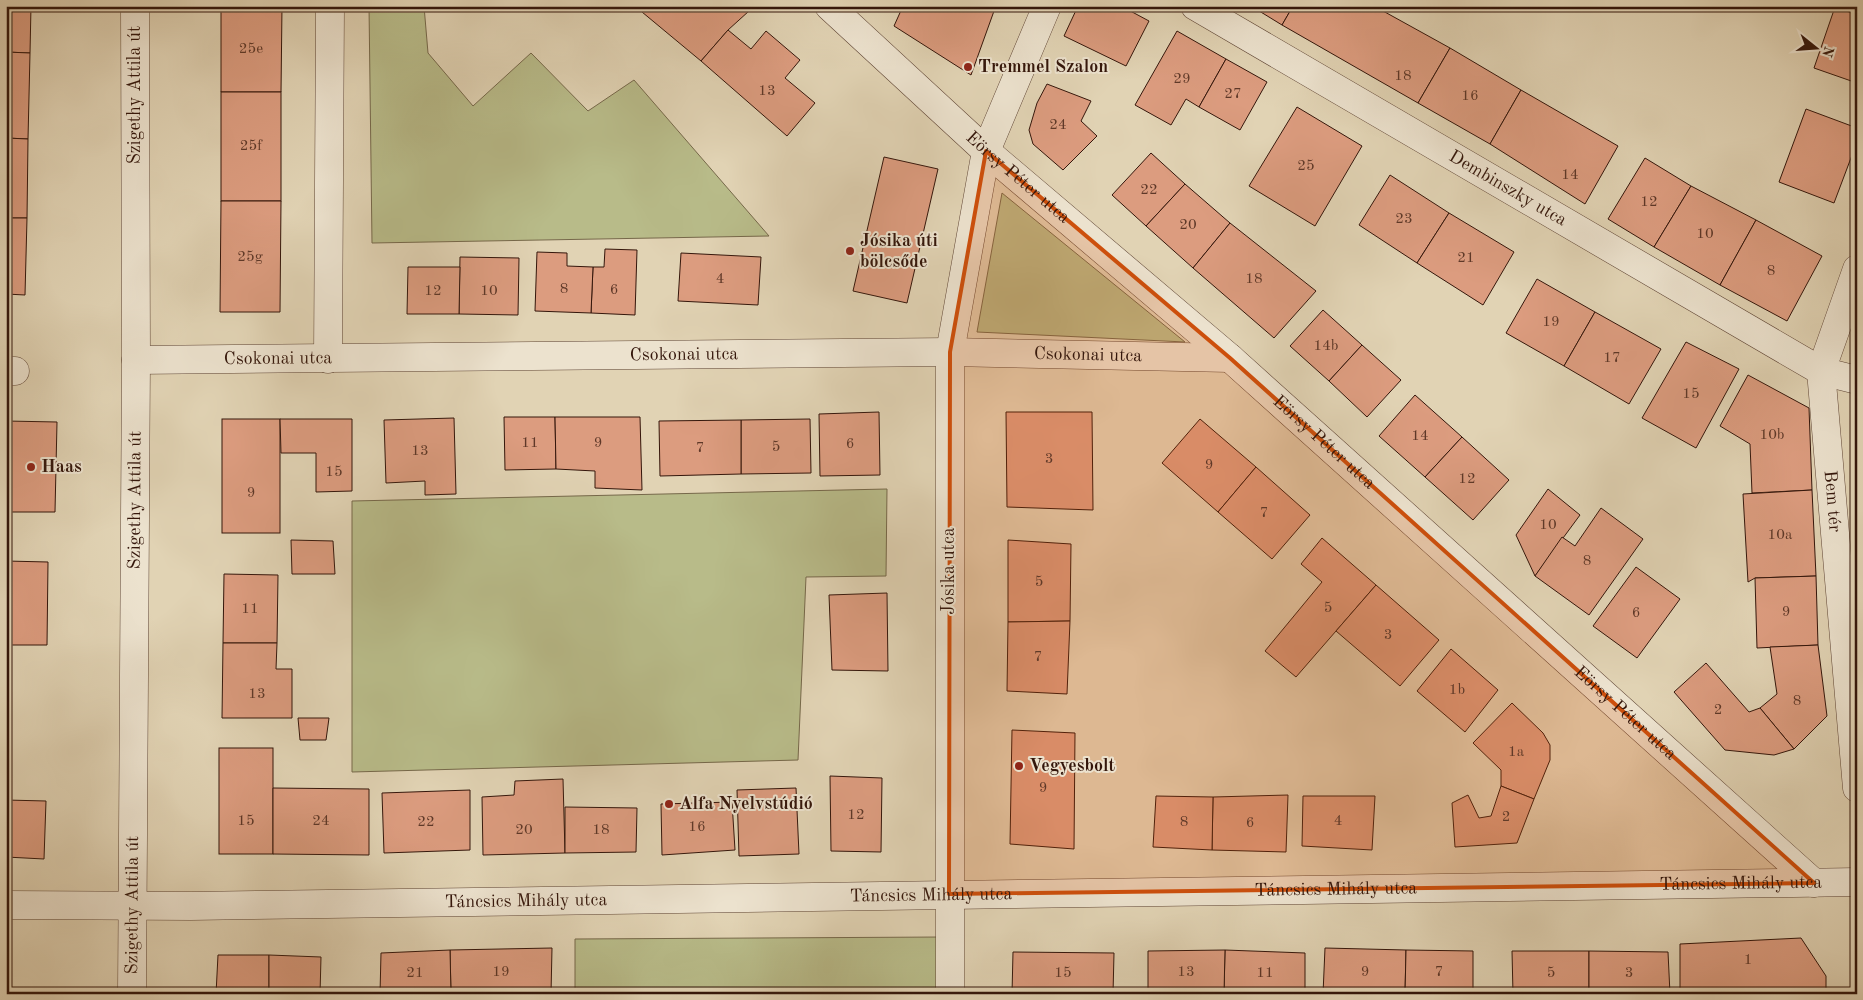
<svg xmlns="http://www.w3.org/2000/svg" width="1863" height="1000" font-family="'Old Standard TT',serif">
	<rect width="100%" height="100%" fill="#e1d3b4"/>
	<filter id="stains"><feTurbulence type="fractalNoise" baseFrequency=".004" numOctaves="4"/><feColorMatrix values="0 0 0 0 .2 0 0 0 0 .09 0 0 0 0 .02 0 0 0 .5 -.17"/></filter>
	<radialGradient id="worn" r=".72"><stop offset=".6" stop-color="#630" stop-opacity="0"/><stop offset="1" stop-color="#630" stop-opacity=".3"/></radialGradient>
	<!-- green -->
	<g fill="#b8bb89" stroke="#76684a">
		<polygon points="369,6 424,6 428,53 473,106 531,53 588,111 634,80 769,236 372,243"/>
		<polygon points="1002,193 1185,342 977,332"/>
		<polygon points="887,489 886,576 806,577 798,760 352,772 352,501"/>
		<polygon points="941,937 942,994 575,994 575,939"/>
	</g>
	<!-- building -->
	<g fill="#dc9c7f" stroke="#34160b">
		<polygon points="6,6 31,6 30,53 6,52"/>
		<polygon points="221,6 282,6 281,92 221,92"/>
		<polygon points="647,6 745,6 749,11 728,30 701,61 642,12"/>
		<polygon points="903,6 984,6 994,11 971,75 894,26"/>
		<polygon points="1078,6 1121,6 1149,21 1126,66 1064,36"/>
		<polygon points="1251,6 1293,6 1282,25"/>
		<polygon points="1293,6 1374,6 1450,48 1418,103 1282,25"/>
		<polygon points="1836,6 1857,6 1857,15 1835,7"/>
		<polygon points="1835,7 1857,15 1857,83 1814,68"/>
		<polygon points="728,30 751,49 766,31 800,60 785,78 815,103 787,136 701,61"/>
		<polygon points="1177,31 1226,59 1199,107 1186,99 1171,125 1135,105"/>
		<polygon points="1450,48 1521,90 1490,144 1418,103"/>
		<polygon points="6,52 30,53 28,139 6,138"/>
		<polygon points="1226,59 1267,82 1240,130 1199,107"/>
		<polygon points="1047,84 1091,101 1081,121 1097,136 1063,170 1033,144 1029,130 1037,103"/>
		<polygon points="1521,90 1618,146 1585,204 1490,144"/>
		<rect x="221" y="92" width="60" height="109"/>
		<polygon points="1297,107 1362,146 1315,226 1249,186"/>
		<polygon points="1806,109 1857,128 1857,142 1834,203 1779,182"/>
		<polygon points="6,138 28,139 27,218 6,218"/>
		<polygon points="1151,153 1185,184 1146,226 1112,195"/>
		<polygon points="884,157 938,169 907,303 853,291"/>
		<polygon points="1645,158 1691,186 1654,247 1608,219"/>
		<polygon points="1390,175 1449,213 1417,263 1359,225"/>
		<polygon points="1185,184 1230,223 1193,268 1146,226"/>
		<polygon points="1691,186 1756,220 1720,285 1654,247"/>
		<polygon points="221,201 281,201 280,312 220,312"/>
		<polygon points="1449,213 1514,252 1483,305 1417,263"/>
		<polygon points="6,218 27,218 25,295 6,294"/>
		<polygon points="1756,220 1822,256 1787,321 1720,285"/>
		<polygon points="1230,223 1316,291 1274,338 1193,268"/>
		<polygon points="605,249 637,250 635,315 591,313 593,267 604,267"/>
		<polygon points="537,252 567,253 567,266 593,267 591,313 535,311"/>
		<polygon points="681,253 761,257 758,305 678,301"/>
		<polygon points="460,257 519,258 518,315 459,314"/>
		<polygon points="408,267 460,267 459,314 407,314"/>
		<polygon points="1537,279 1595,312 1564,366 1506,333"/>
		<polygon points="1323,310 1362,345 1329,381 1290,346"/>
		<polygon points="1595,312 1661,349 1629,404 1564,366"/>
		<polygon points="1686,342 1739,369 1696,448 1642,418"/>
		<polygon points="1362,345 1401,380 1367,417 1329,381"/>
		<polygon points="1748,375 1809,408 1812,490 1752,493 1750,444 1720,426"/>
		<polygon points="1415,395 1462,437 1425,477 1379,436"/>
		<polygon points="879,412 880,475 820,476 819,414"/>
		<polygon points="1006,412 1092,412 1093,510 1007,507"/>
		<polygon points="504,417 555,417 556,469 505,470"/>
		<polygon points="555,417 640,417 642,490 595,488 595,471 556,469"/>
		<polygon points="454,418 456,494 425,495 425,481 386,483 384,420"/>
		<rect x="222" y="419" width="58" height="114"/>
		<polygon points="280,419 352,419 352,491 316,492 316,453 281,453"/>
		<polygon points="810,419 811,473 741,474 741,420"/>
		<polygon points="1200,419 1256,467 1218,512 1162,463"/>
		<polygon points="741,420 741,474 660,476 659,421"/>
		<polygon points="6,421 57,422 55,512 6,512"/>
		<polygon points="1462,437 1509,480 1473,520 1425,477"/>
		<polygon points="1256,467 1310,515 1272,559 1218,512"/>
		<polygon points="1548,489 1580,515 1535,576 1516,535"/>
		<polygon points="1812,490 1816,576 1755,578 1748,582 1743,494"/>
		<polygon points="1601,508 1643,539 1589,615 1535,576 1562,537 1575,546"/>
		<polygon points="1322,538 1376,585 1296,677 1265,651 1322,582 1301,564"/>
		<polygon points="291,540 333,541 335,574 292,574"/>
		<polygon points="1008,540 1071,544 1070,621 1008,622"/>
		<polygon points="6,561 48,562 47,645 6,645"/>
		<polygon points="1636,567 1680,599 1637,658 1593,626"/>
		<polygon points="224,574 278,575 277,643 223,643"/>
		<polygon points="1816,576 1818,645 1757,648 1755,578"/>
		<polygon points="1376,585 1439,640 1400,686 1336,631"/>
		<polygon points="887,593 888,671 832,670 829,595"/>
		<polygon points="1070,621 1067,694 1007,691 1008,622"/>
		<polygon points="223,643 277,643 276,669 292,669 292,718 222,718"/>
		<polygon points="1818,645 1827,716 1794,749 1760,708 1777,694 1770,647"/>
		<polygon points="1451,649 1498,690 1465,732 1417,691"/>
		<polygon points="1706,663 1749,712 1760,708 1794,749 1774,755 1725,750 1674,692"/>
		<polygon points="1512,703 1543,733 1550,745 1550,760 1534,799 1501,786 1501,770 1473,743"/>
		<polygon points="298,718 329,718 326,740 300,740"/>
		<polygon points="1012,730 1075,733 1074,849 1010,844"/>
		<rect x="219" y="748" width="54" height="106"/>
		<polygon points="830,776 882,778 881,852 831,851"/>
		<polygon points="563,779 565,853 483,855 482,797 514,795 515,781"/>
		<polygon points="1501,786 1534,799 1517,843 1455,847 1452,803 1468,795 1479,818 1491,816"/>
		<polygon points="273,788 369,789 369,855 273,854"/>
		<polygon points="796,788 799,854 739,856 737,790"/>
		<polygon points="470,790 470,850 384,853 382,793"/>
		<polygon points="1288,795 1286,852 1212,850 1213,797"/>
		<polygon points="1156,796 1213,797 1212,850 1153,847"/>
		<polygon points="1303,796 1375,796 1372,850 1302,846"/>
		<polygon points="6,800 46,801 44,859 6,857"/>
		<polygon points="732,802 735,850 662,855 661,804"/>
		<polygon points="565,807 637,808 636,852 565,853"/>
		<polygon points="1801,938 1826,976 1826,994 1680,994 1680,944"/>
		<polygon points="552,948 551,994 451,994 450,950"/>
		<polygon points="1325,948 1406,950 1405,994 1323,994"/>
		<polygon points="450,950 451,994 380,994 381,953"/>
		<polygon points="1225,950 1305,953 1305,994 1224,994"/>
		<polygon points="1225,950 1224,994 1148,994 1148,951"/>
		<polygon points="1406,950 1473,951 1473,994 1405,994"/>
		<polygon points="1512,951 1589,951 1589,994 1513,994"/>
		<polygon points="1589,951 1668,952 1670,994 1589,994"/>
		<polygon points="1013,952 1114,953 1113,994 1012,994"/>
		<polygon points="218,955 269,955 269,994 216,994"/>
		<polygon points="269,955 321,957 320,994 269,994"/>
	</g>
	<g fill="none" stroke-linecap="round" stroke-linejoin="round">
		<!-- minor casing -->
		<g stroke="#5f4535" stroke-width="29">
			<g id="minor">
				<path id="s1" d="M829,6l157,145 244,207 584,525"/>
				<path id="s2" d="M1195,6l626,365 36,9"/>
				<path id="s3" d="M1857,269l-36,102 36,417"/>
				<polyline points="328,359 330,6"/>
				<path id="s4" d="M136,360l814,-8 280,6"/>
				<polyline points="6,371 15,371"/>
				<path id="s5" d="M6,905l185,1 1666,-24"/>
				<path id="s6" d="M132,994l4,-634 -1,-354"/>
				<polyline points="950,994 950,352 986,151 1047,6"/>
			</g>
		</g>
		<!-- minor -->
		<use href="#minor" stroke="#ece2ce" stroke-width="28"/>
	</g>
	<!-- marked area -->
	<path fill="#cd4f0c" fill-opacity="0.2" stroke="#cd4f0c" stroke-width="4" stroke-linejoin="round" d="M986,151l244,207 584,525 -865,11 1,-542z"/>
	<!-- markers -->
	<g fill="#8f2418" stroke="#ece2ce" stroke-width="2">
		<circle cx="968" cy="67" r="5"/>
		<circle cx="850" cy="251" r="5"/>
		<circle cx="31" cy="467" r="5"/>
		<circle cx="1019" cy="766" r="5"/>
		<circle cx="669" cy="804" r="5"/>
	</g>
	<g text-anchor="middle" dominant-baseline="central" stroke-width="4" stroke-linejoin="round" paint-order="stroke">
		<!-- number labels -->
		<g font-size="15" fill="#5e3828">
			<text x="251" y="49">25e</text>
			<text x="1403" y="76">18</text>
			<text x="1182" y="79">29</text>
			<text x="767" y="91">13</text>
			<text x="1233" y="94">27</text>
			<text x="1470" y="96">16</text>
			<text x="1058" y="125">24</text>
			<text x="251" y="146">25f</text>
			<text x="1306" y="166">25</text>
			<text x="1570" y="175">14</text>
			<text x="1149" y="190">22</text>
			<text x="1649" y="202">12</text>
			<text x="1404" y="219">23</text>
			<text x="1188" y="225">20</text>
			<text x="1705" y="234">10</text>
			<text x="250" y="257">25g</text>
			<text x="1466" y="258">21</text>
			<text x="1771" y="271">8</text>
			<text x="720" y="279">4</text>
			<text x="1254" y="279">18</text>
			<text x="564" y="289">8</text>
			<text x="614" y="290">6</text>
			<text x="433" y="291">12</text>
			<text x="489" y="291">10</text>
			<text x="1551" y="322">19</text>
			<text x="1326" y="346">14b</text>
			<text x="1612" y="358">17</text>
			<text x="1691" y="394">15</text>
			<text x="1772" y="435">10b</text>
			<text x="1420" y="436">14</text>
			<text x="530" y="443">11</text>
			<text x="598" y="443">9</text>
			<text x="850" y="444">6</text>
			<text x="776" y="447">5</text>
			<text x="700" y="448">7</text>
			<text x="420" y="451">13</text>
			<text x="1049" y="459">3</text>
			<text x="1209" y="465">9</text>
			<text x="334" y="472">15</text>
			<text x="1467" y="479">12</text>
			<text x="251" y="493">9</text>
			<text x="1264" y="513">7</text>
			<text x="1548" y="525">10</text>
			<text x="1780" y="535">10a</text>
			<text x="1587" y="561">8</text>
			<text x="1039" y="582">5</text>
			<text x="1328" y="608">5</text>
			<text x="250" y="609">11</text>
			<text x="1786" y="612">9</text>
			<text x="1636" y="613">6</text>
			<text x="1388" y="635">3</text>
			<text x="1038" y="657">7</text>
			<text x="1457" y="690">1b</text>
			<text x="257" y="694">13</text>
			<text x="1797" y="701">8</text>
			<text x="1718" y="710">2</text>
			<text x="1516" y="752">1a</text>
			<text x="1043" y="788">9</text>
			<text x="856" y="815">12</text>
			<text x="1506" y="817">2</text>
			<text x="246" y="821">15</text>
			<text x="321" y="821">24</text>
			<text x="1338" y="821">4</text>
			<text x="426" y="822">22</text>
			<text x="1184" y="822">8</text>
			<text x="1250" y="823">6</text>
			<text x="697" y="827">16</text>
			<text x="524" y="830">20</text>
			<text x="601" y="830">18</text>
			<text x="1748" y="960">1</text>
			<text x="501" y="972">19</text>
			<text x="1186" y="972">13</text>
			<text x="1365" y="972">9</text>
			<text x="1439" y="972">7</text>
			<text x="415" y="973">21</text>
			<text x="1063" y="973">15</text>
			<text x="1265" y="973">11</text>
			<text x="1551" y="973">5</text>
			<text x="1629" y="973">3</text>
		</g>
		<!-- poi labels -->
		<g font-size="18" font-weight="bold" fill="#34160b" stroke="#ece2ce" text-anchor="start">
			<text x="978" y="67">Tremmel Szalon</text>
			<text x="860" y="241">Jósika úti<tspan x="860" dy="21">bölcsőde</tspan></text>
			<text x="41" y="467">Haas</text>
			<text x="1029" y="766">Vegyesbolt</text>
			<text x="679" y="804">Alfa Nyelvstúdió</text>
		</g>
		<!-- street labels -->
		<g font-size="18" fill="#34160b" stroke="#ece2ce">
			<text transform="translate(135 95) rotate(-90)">Szigethy Attila út</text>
			<text stroke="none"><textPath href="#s1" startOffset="255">Eörsy Péter utca</textPath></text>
			<text stroke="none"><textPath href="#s2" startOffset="362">Dembinszky utca</textPath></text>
			<text stroke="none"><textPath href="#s4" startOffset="548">Csokonai utca</textPath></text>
			<text stroke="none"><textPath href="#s4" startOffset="952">Csokonai utca</textPath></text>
			<text stroke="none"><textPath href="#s4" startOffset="142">Csokonai utca</textPath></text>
			<text stroke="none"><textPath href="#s1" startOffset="660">Eörsy Péter utca</textPath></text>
			<text stroke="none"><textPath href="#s6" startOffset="494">Szigethy Attila út</textPath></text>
			<text stroke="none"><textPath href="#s3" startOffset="239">Bem tér</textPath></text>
			<text transform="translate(949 571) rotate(-90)">Jósika utca</text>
			<text stroke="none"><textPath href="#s1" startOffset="1065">Eörsy Péter utca</textPath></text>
			<text stroke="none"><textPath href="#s5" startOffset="1735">Táncsics Mihály utca</textPath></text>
			<text stroke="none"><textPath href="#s5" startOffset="1330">Táncsics Mihály utca</textPath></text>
			<text stroke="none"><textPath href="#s5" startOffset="925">Táncsics Mihály utca</textPath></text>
			<text stroke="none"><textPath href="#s5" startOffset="520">Táncsics Mihály utca</textPath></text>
			<text stroke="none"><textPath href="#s6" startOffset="89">Szigethy Attila út</textPath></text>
		</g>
	</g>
	<!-- margin -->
	<rect width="1863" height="1000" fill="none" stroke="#e1d3b4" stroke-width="25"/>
	<rect x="8" y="8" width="1848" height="985" fill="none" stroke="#34160b" stroke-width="2.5"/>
	<rect x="12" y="12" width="1838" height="975" fill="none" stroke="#34160b"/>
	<!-- north arrow -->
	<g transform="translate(1816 48) rotate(107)" stroke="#ece2ce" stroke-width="4" paint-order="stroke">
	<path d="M0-4L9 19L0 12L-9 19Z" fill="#34160b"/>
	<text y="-8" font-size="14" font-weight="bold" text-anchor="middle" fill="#34160b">N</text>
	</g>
	<rect width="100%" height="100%" filter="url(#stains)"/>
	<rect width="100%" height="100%" fill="url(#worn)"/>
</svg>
